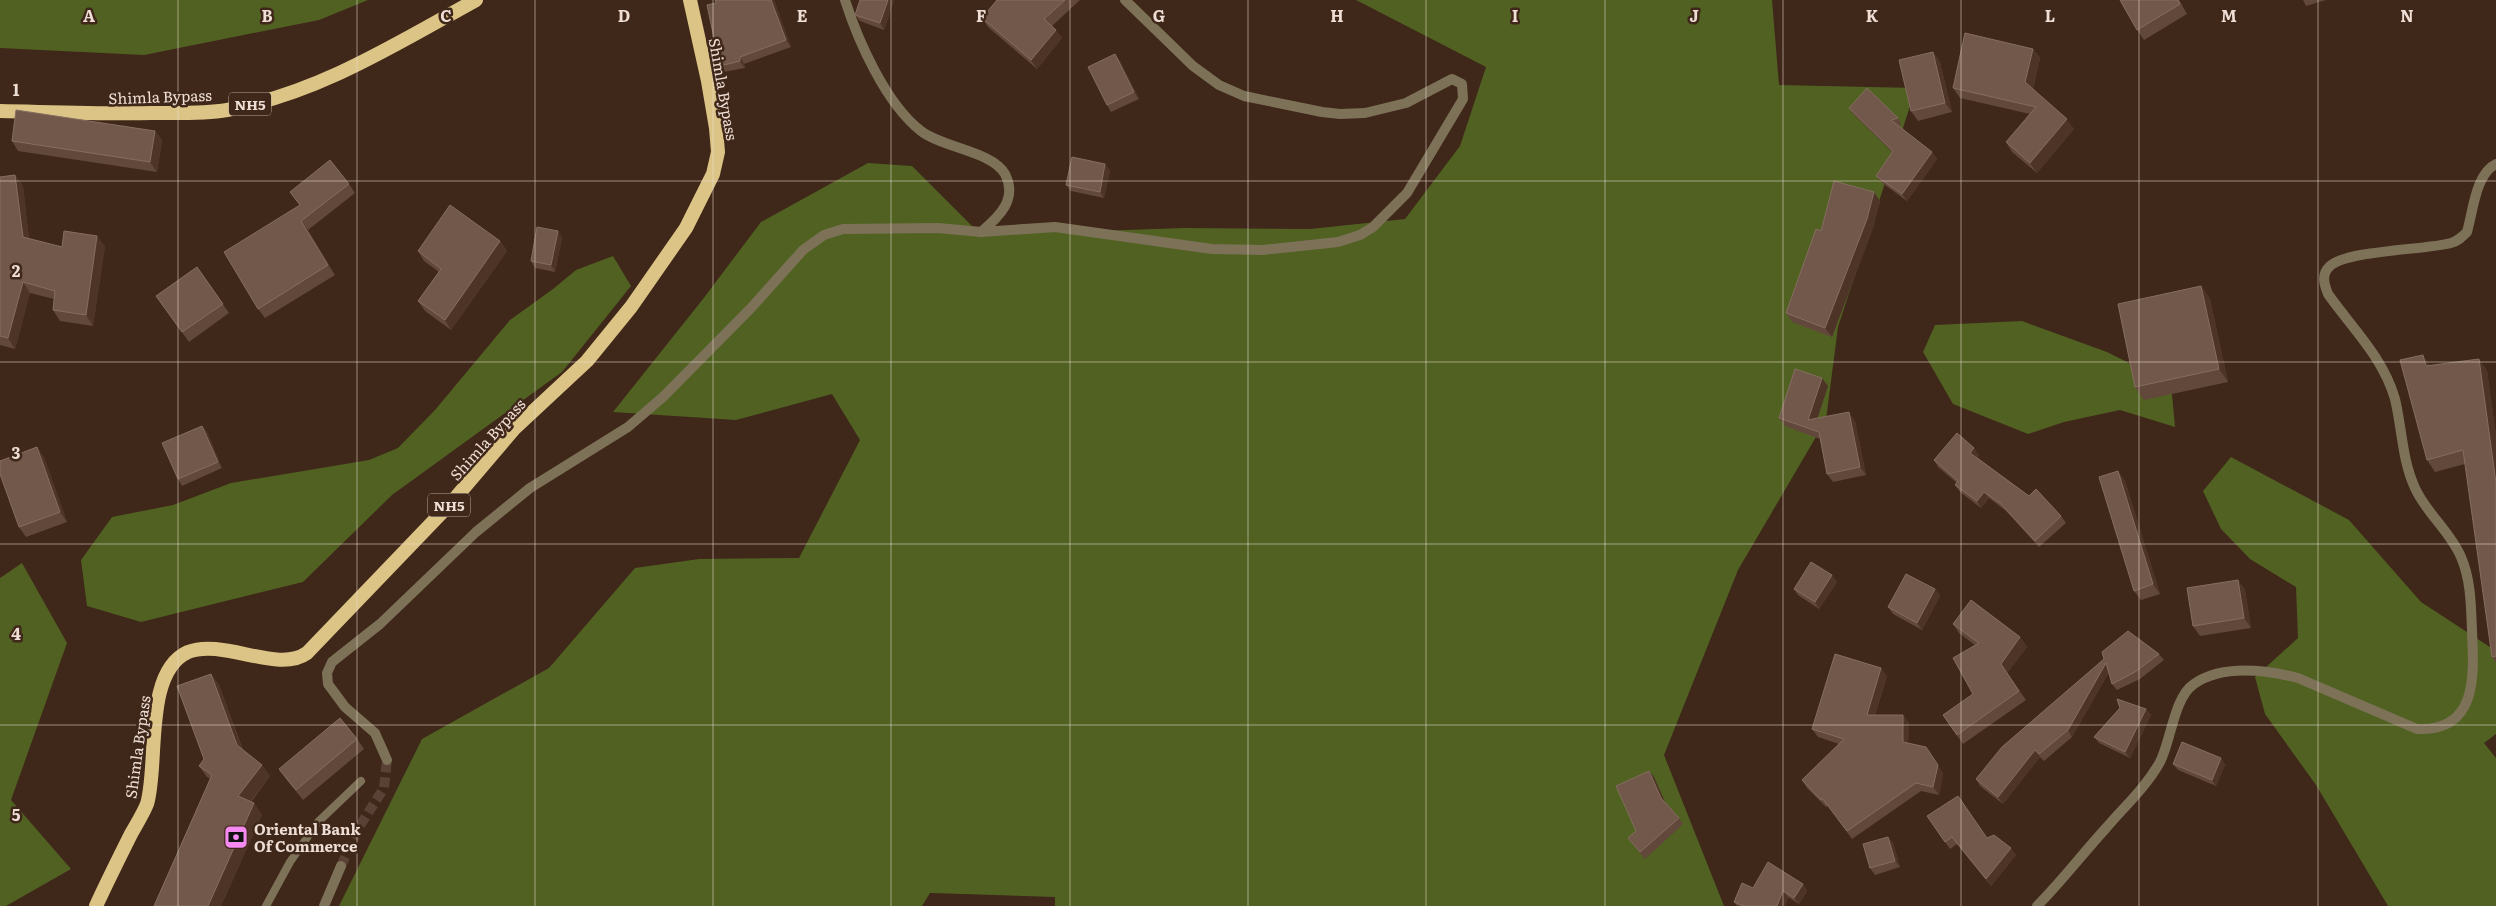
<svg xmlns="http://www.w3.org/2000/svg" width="2496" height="906" font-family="Literata,serif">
	<rect width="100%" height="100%" fill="#3f2719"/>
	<!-- forest -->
	<g fill="#506122">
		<polygon points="0,0 368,0 319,20 144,55 0,48"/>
		<polygon points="1356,0 1772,0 1779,85 1916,88 1838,327 1826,420 1738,570 1664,755 1724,906 1055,906 1055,897 930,893 922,906 339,906 422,739 549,668 635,568 699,559 799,558 860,440 832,394 736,420 613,412 703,299 761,222 868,163 912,166 973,227 1067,232 1185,228 1310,229 1405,219 1460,146 1486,67"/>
		<polygon points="613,256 631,286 562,372 392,495 303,582 141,622 87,606 81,560 112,517 173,505 231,483 369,460 398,448 435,410 510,320 553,289 576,270"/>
		<polygon points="2022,321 2107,352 2171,384 2175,427 2120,410 2064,422 2028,434 1953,404 1923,352 1935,325"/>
		<polygon points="2231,457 2349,520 2421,602 2496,651 2496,734 2484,743 2496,758 2496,906 2388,906 2316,785 2265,714 2255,677 2298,638 2296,587 2250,559 2221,529 2203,491"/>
		<polygon points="22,563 67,643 11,800 71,869 6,906 0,906 0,578"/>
	</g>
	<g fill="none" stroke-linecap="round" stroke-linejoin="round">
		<!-- minor-tunnel -->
		<polyline stroke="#594235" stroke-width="10" stroke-dasharray="10 5" stroke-linecap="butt" points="341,866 359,827 384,788 387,760"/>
		<!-- service -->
		<polyline stroke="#7d7258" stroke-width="8" points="266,906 290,862 318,822 361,781"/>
		<!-- minor -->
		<g stroke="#7d7258" stroke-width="10">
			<path d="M845,0c13,41 41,104 76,131 22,17 71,20 84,43 13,25 -6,43 -24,58"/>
			<polyline points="387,760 375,733 345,707 328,684 327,673 332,662 380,624 476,532 530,488 628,427 663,397 751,308 803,250 824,235 843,229 938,228 981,232 1055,227 1212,249 1263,250 1338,242 1360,235 1373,227 1407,193 1463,99 1462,84 1452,79 1406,103 1365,113 1340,114 1322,112 1244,96 1219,85 1193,66 1125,0"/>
			<polyline points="324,906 341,866"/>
			<path d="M2037,906c25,-25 46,-53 70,-79 18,-21 39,-40 53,-65 11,-21 14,-65 34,-78 28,-20 73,-14 104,-6l119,51c61,3 57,-54 55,-98 -1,-25 -1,-51 -11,-74 -11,-26 -35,-44 -46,-69 -13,-28 -13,-60 -20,-89 -12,-42 -43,-71 -67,-105 -4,-10 -7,-20 2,-28 18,-16 96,-16 121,-23 7,-2 11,-6 16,-11 6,-21 9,-59 29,-68"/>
		</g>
		<!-- trunk -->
		<g stroke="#dcc486" stroke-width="14">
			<path d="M0,111c51,1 101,3 152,2 25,0 51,1 75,-3 92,-17 169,-66 249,-110"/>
			<path d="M96,906c11,-24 23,-48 35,-72 5,-9 12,-20 16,-30 12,-39 -4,-132 41,-152 35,-14 90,22 119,1l144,-150 63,-74 73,-68 44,-54 55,-79 27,-54 5,-22 -2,-24 -8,-47 -18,-81"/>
		</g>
	</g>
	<!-- wall -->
	<g fill="#62483a">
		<polygon points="774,0 791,47 744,64 745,68 724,72 720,66"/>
		<polygon points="894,0 884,30 860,21 855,15"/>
		<polygon points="997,0 1080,0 1052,26 1062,38 1037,69 988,27 982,18"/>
		<polygon points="2120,0 2179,0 2187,14 2144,40 2137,30"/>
		<polygon points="2303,0 2326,0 2306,6"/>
		<polygon points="2033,49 2040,58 2033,89 2074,129 2037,173 2012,152 2006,142 2030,114 1960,98 1953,88"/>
		<polygon points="1933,52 1940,62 1952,112 1918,121 1911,111"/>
		<polygon points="1115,54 1120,61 1139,99 1111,112 1107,105"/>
		<polygon points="1849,108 1898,118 1902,125 1898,126 1932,152 1937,159 1907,201 1881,182 1876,176 1892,152 1853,114"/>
		<polygon points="155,131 162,140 157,172 18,151 12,141"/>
		<polygon points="1105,164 1110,171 1104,198 1071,191 1066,185"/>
		<polygon points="15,175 23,186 29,239 62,247 105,246 93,326 60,321 53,310 54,299 30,293 15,349 0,345 0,177"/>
		<polygon points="349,184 355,193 308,230 335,275 265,318 258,309 300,205 290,192"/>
		<polygon points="1874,192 1880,201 1873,228 1832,337 1792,322 1786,313 1821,231"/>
		<polygon points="558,231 562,238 555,272 535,268 531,261"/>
		<polygon points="500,241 507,251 451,330 425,311 418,301 439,272 424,261 418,251"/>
		<polygon points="197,267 229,313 189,342 156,296"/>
		<polygon points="2201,286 2210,299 2228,382 2144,400 2135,387"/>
		<polygon points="2479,359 2487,371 2496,435 2496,663 2492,657 2465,464 2435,472 2427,460 2431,366"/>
		<polygon points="1828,386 1817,418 1855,421 1866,475 1833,482 1827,474 1820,439 1785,426 1779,418"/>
		<polygon points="202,426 207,432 222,468 182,486 178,479"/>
		<polygon points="1979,455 1977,457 2029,496 2061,516 2066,523 2039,547 2006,511 1989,498 1981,508 1960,492 1955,485 1957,483 1938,467 1934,460"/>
		<polygon points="44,457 67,522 26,537 19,527"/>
		<polygon points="2118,471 2125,481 2160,594 2141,600 2134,591"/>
		<polygon points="1832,575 1837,582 1819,609 1798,595 1794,589"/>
		<polygon points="2238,580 2245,590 2251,628 2200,636 2193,626"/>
		<polygon points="1935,589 1940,596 1922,630 1893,614 1888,607"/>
		<polygon points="1953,624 2020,637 2027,647 2007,673 2026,700 1963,744 1943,715 1973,694 1975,645 1959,633"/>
		<polygon points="2159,654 2164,660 2140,679 2117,690 2112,684 2109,672 2072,737 2044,761 2040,757 2003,804 1980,786 1976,779 2104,659"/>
		<polygon points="211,674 219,685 243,750 262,765 270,776 251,802 254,803 262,815 221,906 154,906 210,779 207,777 199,766 204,759"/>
		<polygon points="1887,676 1875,715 1903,715 1909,723 1908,744 1943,773 1939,795 1921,791 1852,839 1828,806 1826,807 1807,788 1802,780 1839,744 1818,737 1812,729"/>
		<polygon points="2120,708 2146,709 2151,715 2130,758 2099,743 2094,737"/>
		<polygon points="357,739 364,749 303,800 286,779 279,769"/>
		<polygon points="2221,758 2225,765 2216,786 2178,770 2173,764"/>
		<polygon points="1649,771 1654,777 1664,801 1679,818 1683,824 1645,859 1628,838 1636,831"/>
		<polygon points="1927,816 1987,838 2016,855 1991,886 1957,844 1950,849"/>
		<polygon points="1888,837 1893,843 1900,867 1875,875 1870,868"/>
		<polygon points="1803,884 1807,891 1799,904 1788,897 1785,906 1737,906 1734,902"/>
	</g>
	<!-- shaded-wall -->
	<g fill="#4d3426">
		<polygon points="771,0 774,0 791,47 786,40"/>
		<polygon points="888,0 894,0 884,30 880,23"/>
		<polygon points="1056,30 1062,38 1037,69 1031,60"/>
		<polygon points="2033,49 2040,58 2032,92 2025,82"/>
		<polygon points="1933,52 1940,62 1952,112 1945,103"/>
		<polygon points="1115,54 1120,61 1139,99 1134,92"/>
		<polygon points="740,57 744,64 745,68 740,61"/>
		<polygon points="2067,119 2074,129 2037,173 2030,163"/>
		<polygon points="155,131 162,140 157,172 150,162"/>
		<polygon points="1932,152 1937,159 1907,201 1902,194"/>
		<polygon points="1105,164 1110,171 1104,198 1100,192"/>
		<polygon points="15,175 23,186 30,248 23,237"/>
		<polygon points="1874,192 1880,201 1873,228 1832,337 1825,328"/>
		<polygon points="301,221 308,230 335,275 328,265"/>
		<polygon points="558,231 562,238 555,272 551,265"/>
		<polygon points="97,236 105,246 93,326 86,315"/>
		<polygon points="500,241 507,251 451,330 445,320"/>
		<polygon points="23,282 30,293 15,349 8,338"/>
		<polygon points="2201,286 2210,299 2228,382 2219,369"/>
		<polygon points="2423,355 2431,367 2426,366"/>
		<polygon points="2479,359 2487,371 2496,435 2496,483"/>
		<polygon points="1822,378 1828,386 1814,429 1808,420"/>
		<polygon points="1849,412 1855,421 1866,475 1860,467"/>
		<polygon points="202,426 207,432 222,468 218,462"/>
		<polygon points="37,447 44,457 67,522 60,512"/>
		<polygon points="1974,448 1979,455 1975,459 1970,453"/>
		<polygon points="2118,471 2125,481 2160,594 2153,584"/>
		<polygon points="1984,492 1989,498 1981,508 1977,501"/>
		<polygon points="1832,575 1837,582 1819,609 1815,602"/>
		<polygon points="2238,580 2245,590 2251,628 2244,618"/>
		<polygon points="1935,589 1940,596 1922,630 1917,623"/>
		<polygon points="2020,637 2027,647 2007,673 2026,700 2001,664"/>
		<polygon points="2106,663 2110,670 2072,737 2068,730"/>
		<polygon points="1881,668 1887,676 1872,723 1867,715"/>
		<polygon points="211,674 219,685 245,757 237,745"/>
		<polygon points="2146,709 2151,715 2130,758 2125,752"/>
		<polygon points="1903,715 1909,723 1908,750 1903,742"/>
		<polygon points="2035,750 2040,757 2003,804 1998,797"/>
		<polygon points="1931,755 1943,773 1939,795 1933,787"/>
		<polygon points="2221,758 2225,765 2216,786 2212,780"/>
		<polygon points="262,765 270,776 246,807 238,796"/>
		<polygon points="1649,771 1654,777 1666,804 1661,798"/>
		<polygon points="254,803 262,815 221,906 208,906"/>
		<polygon points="1888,837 1893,843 1900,867 1895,861"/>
		<polygon points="2011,848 2016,855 1991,886 1986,879"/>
		<polygon points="1803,884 1807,891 1799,904 1794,898"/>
		<polygon points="1783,891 1788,897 1785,906 1777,906"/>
	</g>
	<!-- building -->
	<g fill="#71584a" stroke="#856d60">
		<polygon points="715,0 771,0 786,40 740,57 740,61 720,66 707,5 716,3"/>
		<polygon points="860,0 888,0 880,23 855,15"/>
		<polygon points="997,0 1065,0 1044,19 1056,30 1031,60 982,18"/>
		<polygon points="2120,0 2178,0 2180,4 2137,30"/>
		<polygon points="1965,33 2033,49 2025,82 2067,119 2030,163 2006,142 2036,107 1953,88"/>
		<polygon points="1933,52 1945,103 1911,111 1899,60"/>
		<polygon points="1115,54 1134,92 1107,105 1088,67"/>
		<polygon points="1867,88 1898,118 1891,120 1932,152 1902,194 1876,176 1893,151 1849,108"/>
		<polygon points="16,110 155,131 150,162 12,141"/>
		<polygon points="1072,157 1105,164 1100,192 1066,185"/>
		<polygon points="330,160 349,184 301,221 328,265 258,309 224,252 300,205 290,192"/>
		<polygon points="15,175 23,237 62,247 64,231 97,236 86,315 53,310 55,291 23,282 8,338 0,336 0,177"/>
		<polygon points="1834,181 1874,192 1867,219 1825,328 1786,313 1816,229 1821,231"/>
		<polygon points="450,205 500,241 445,320 418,301 441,269 418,251"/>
		<polygon points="537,227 558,231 551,265 531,261"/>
		<polygon points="197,267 223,304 182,332 156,296"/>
		<polygon points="2201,286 2219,369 2135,387 2118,304"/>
		<polygon points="2423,355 2426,366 2479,359 2496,483 2496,656 2492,657 2463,450 2427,460 2400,360"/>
		<polygon points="1795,369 1822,378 1808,420 1849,412 1860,467 1827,474 1819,432 1779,418"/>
		<polygon points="202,426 218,462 178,479 162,443"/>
		<polygon points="1957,433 1974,448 1970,453 2029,496 2036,489 2061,516 2035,541 2001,504 1984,492 1977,501 1955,485 1958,481 1934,460"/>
		<polygon points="37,447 60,512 19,527 0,474 0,461"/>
		<polygon points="2118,471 2153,584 2134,591 2099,477"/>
		<polygon points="1811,562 1832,575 1815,602 1794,589"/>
		<polygon points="1906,574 1935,589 1917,623 1888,607"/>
		<polygon points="2238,580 2244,618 2193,626 2187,588"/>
		<polygon points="1971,600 2020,637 2001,664 2019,691 1957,735 1943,715 1973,694 1953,658 1979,643 1953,624"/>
		<polygon points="2128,631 2159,654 2135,672 2112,684 2106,663 2068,730 2039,754 2035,750 1998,797 1976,779 2002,747 2104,659 2102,652"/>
		<polygon points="1835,654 1881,668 1867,715 1903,715 1903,742 1926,747 1938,765 1933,787 1916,783 1847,831 1822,798 1821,800 1802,780 1844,739 1812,729"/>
		<polygon points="211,674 237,745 262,765 238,796 254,803 208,906 154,906 212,775 199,766 204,759 177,686"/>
		<polygon points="2117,699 2146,709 2125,752 2094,737 2120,708"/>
		<polygon points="340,718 357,739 296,790 279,769"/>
		<polygon points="2182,742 2221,758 2212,780 2173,764"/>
		<polygon points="1649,771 1661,798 1679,818 1640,852 1628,838 1636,831 1616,786"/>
		<polygon points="1958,796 1987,838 1994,835 2011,848 1986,879 1952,837 1945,842 1927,816"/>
		<polygon points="1888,837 1895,861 1870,868 1863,844"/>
		<polygon points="1768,862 1803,884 1794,898 1783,891 1777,906 1744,906 1734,902 1742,883 1753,888"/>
	</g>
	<!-- grid -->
	<path fill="none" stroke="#efded5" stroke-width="1" stroke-opacity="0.55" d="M178,0v906M357,0v906M535,0v906M713,0v906M891,0v906M1070,0v906M1248,0v906M1426,0v906M1605,0v906M1783,0v906M1961,0v906M2139,0v906M2318,0v906M0,181h2496M0,362h2496M0,544h2496M0,725h2496"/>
	<!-- icons -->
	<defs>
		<g id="bank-square" transform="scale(1.25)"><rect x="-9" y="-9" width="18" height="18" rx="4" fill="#f489f0" stroke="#3f2719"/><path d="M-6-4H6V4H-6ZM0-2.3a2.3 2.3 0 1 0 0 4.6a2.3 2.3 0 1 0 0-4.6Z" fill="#111"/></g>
	</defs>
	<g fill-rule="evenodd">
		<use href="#bank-square" x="236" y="837"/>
	</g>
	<g text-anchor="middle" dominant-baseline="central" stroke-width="5" stroke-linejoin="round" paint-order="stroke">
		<!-- shield labels -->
		<g fill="#3f2719" stroke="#baa79d" stroke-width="1">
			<rect x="229" y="92.5" width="42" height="23" rx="4"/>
			<rect x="428" y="493.5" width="42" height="23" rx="4"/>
		</g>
		<g font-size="14" font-weight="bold" fill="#efded5">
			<text x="250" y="104">NH5</text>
			<text x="449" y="505">NH5</text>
		</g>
		<!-- street labels -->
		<g font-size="15" fill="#efded5" stroke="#3f2719">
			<text transform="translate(724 89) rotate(80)">Shimla Bypass</text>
			<text transform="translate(160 96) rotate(-2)">Shimla Bypass</text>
			<text transform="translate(487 439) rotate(-48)">Shimla Bypass</text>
			<text transform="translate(137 747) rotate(-82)">Shimla Bypass</text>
		</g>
		<!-- poi labels -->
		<g font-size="15" font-weight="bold" fill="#efded5" stroke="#3f2719" text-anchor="start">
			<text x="254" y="828">Oriental Bank<tspan x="254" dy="17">Of Commerce</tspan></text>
		</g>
	</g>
	<g font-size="16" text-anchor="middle" font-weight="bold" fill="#efded5" stroke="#3f2719" stroke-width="5" stroke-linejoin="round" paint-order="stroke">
		<text x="89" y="22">A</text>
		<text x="267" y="22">B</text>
		<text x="446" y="22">C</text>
		<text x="624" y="22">D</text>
		<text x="802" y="22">E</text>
		<text x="981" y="22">F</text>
		<text x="1159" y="22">G</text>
		<text x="1337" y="22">H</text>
		<text x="1515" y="22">I</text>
		<text x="1694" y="22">J</text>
		<text x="1872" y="22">K</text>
		<text x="2050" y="22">L</text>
		<text x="2229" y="22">M</text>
		<text x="2407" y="22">N</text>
		<text x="16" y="96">1</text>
		<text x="16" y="277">2</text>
		<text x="16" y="459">3</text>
		<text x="16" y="640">4</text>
		<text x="16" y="821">5</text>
	</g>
</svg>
